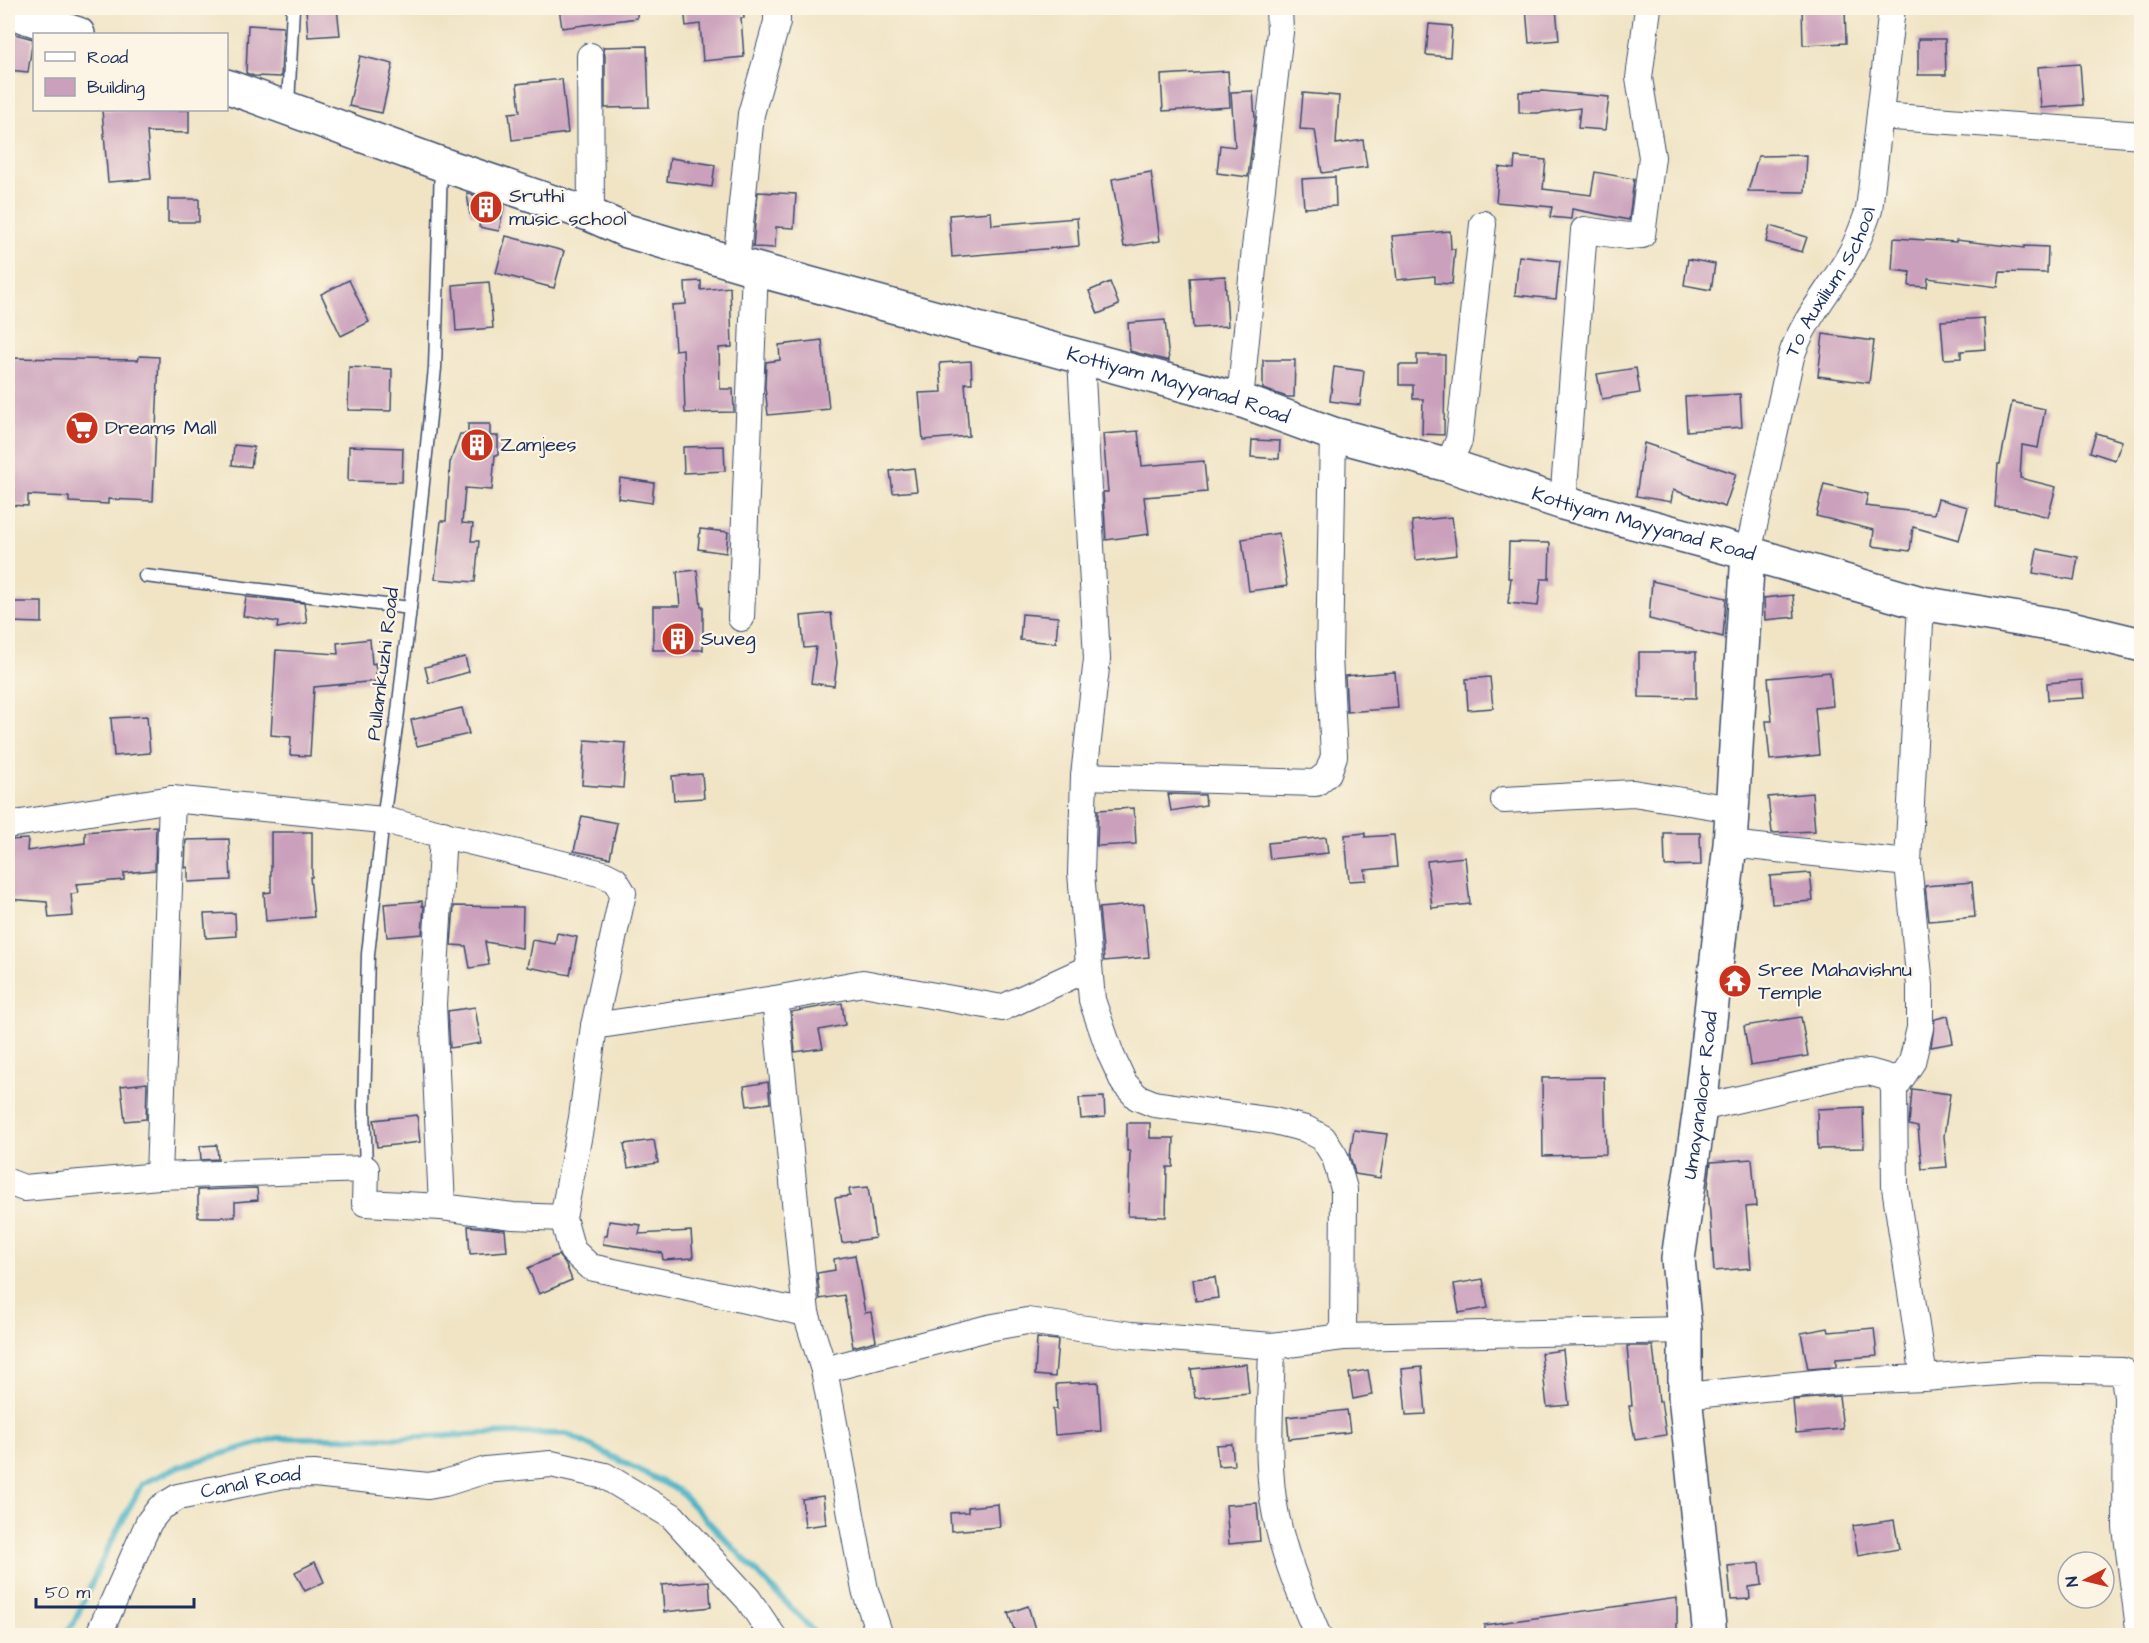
<svg xmlns="http://www.w3.org/2000/svg" width="2149" height="1643" font-family="'Architects Daughter',sans-serif">
	<rect width="100%" height="100%" fill="#fcf5e5"/>
	<filter id="ink" filterUnits="userSpaceOnUse"><feTurbulence type="fractalNoise" baseFrequency=".0167" numOctaves="2"/><feDisplacementMap in="SourceGraphic" scale="12" xChannelSelector="R" yChannelSelector="G"/><feConvolveMatrix kernelMatrix="1 2 1 2 8 2 1 2 1" color-interpolation-filters="sRGB"/></filter>
	<filter id="wash" filterUnits="userSpaceOnUse"><feTurbulence type="fractalNoise" baseFrequency=".008" numOctaves="4" result="noise"/><feDisplacementMap in="SourceGraphic" scale="24" xChannelSelector="R" yChannelSelector="G"/><feGaussianBlur stdDeviation="1.35" result="paint"/><feColorMatrix in="noise" values="0 0 0 0 0 0 0 0 0 0 0 0 0 0 0 0 0 1.4 0 .05"/><feComposite in="paint" operator="in"/></filter>
	<g filter="url(#wash)">
		<rect width="100%" height="100%" fill="#f0e4c5"/>
		<g fill="none" stroke-linecap="round" stroke-linejoin="round">
			<!-- stream -->
			<polyline stroke="#47b1c5" stroke-width="6" points="61,1636 73,1625 105,1554 142,1484 180,1466 277,1438 397,1438 509,1433 567,1434 678,1490 818,1636"/>
		</g>
		<g id="blocks">
			<!-- building -->
			<g fill="#caa0bc">
				<polygon points="306,8 337,8 340,35 308,37"/>
				<polygon points="559,8 637,8 637,18 562,28"/>
				<polygon points="684,8 743,8 744,18 741,18 744,57 703,61 700,24 686,26"/>
				<polygon points="1526,8 1556,8 1559,40 1529,43"/>
				<polygon points="1802,8 1845,8 1846,43 1803,45"/>
				<polygon points="1429,24 1452,26 1450,57 1426,55"/>
				<polygon points="248,25 283,27 281,77 254,76 246,73"/>
				<polygon points="8,32 33,39 28,72 8,70"/>
				<polygon points="1918,39 1945,39 1946,75 1918,75"/>
				<polygon points="647,46 649,107 605,108 605,56 603,47"/>
				<polygon points="360,56 393,64 382,113 349,106"/>
				<polygon points="2080,64 2083,105 2041,108 2038,67"/>
				<polygon points="1228,71 1230,107 1163,111 1161,75"/>
				<polygon points="562,79 568,133 512,140 509,113 520,112 517,84"/>
				<polygon points="1253,91 1255,119 1248,177 1217,173 1220,145 1235,147 1231,92"/>
				<polygon points="1542,91 1609,97 1605,130 1578,128 1580,108 1538,113 1519,113 1519,92"/>
				<polygon points="1303,93 1339,96 1336,144 1363,140 1367,167 1322,173 1315,130 1300,129"/>
				<polygon points="102,110 189,110 189,133 147,132 151,179 108,182"/>
				<polygon points="1807,155 1805,192 1748,191 1758,156"/>
				<polygon points="1515,157 1546,160 1543,189 1591,195 1595,172 1634,179 1629,220 1572,209 1571,219 1550,217 1552,207 1496,202 1499,167 1514,169"/>
				<polygon points="670,158 715,165 712,187 667,181"/>
				<polygon points="1151,172 1160,241 1124,247 1112,179"/>
				<polygon points="1335,177 1336,206 1304,208 1302,179"/>
				<polygon points="758,192 796,194 794,228 776,227 775,248 753,247"/>
				<polygon points="467,193 504,205 499,231 479,227 481,216 470,214"/>
				<rect x="168" y="199" width="31" height="23"/>
				<polygon points="991,212 992,225 1077,218 1079,246 952,257 949,215"/>
				<polygon points="1770,226 1807,237 1802,252 1766,242"/>
				<polygon points="1450,231 1451,249 1455,249 1452,284 1435,283 1435,276 1397,280 1392,236"/>
				<polygon points="506,236 564,251 554,288 496,273"/>
				<polygon points="1894,238 1956,242 1956,240 2024,248 2024,246 2048,247 2047,273 2000,272 1998,287 1928,278 1927,287 1909,286 1910,272 1892,270"/>
				<polygon points="1519,256 1560,261 1556,299 1515,295"/>
				<polygon points="1688,259 1715,264 1711,290 1684,285"/>
				<polygon points="1225,276 1228,326 1193,328 1190,278"/>
				<polygon points="349,280 369,322 341,336 321,294"/>
				<polygon points="701,281 701,290 730,287 732,347 719,348 720,389 733,389 734,412 685,413 683,349 675,350 672,305 686,304 685,282"/>
				<polygon points="489,282 493,328 456,331 453,285"/>
				<polygon points="1110,282 1119,305 1098,314 1089,291"/>
				<polygon points="1984,318 1986,349 1961,351 1961,358 1944,359 1941,321"/>
				<polygon points="1165,320 1169,361 1130,351 1128,323"/>
				<polygon points="1823,334 1874,341 1869,383 1818,376"/>
				<polygon points="822,340 829,409 768,415 765,387 766,362 780,360 779,345"/>
				<polygon points="1417,355 1445,355 1444,435 1422,434 1423,399 1413,399 1413,385 1399,385 1399,365 1417,365"/>
				<polygon points="140,356 159,357 153,501 108,499 108,504 69,502 69,497 28,495 28,506 8,505 8,358 138,360"/>
				<polygon points="1263,360 1295,360 1294,397 1287,397 1263,389"/>
				<polygon points="971,361 972,383 965,383 969,436 923,440 919,393 942,392 940,363"/>
				<polygon points="349,367 392,369 391,411 348,410"/>
				<polygon points="1334,367 1364,371 1360,405 1330,401"/>
				<polygon points="1636,368 1640,393 1602,399 1597,374"/>
				<polygon points="1740,394 1742,427 1687,431 1685,397"/>
				<polygon points="2012,402 2045,409 2038,448 2022,445 2020,478 2056,487 2048,517 2015,508 1995,507 1998,464 2000,464"/>
				<polygon points="468,424 490,424 490,436 498,436 498,455 495,455 492,490 465,488 462,523 473,524 471,541 479,541 475,582 435,579 441,521 446,521 450,463 460,434 468,434"/>
				<polygon points="1138,431 1142,466 1204,461 1207,492 1144,497 1149,534 1106,540 1103,492 1108,492 1103,434"/>
				<polygon points="2096,433 2122,441 2115,460 2090,452"/>
				<polygon points="1252,440 1280,441 1279,459 1251,457"/>
				<polygon points="1644,443 1736,474 1725,507 1673,490 1671,502 1636,496"/>
				<polygon points="234,445 254,447 251,467 232,465"/>
				<polygon points="349,446 403,448 402,482 348,481"/>
				<polygon points="724,446 725,471 684,473 683,447"/>
				<polygon points="914,468 917,491 893,493 890,471"/>
				<polygon points="620,478 654,483 652,503 618,498"/>
				<polygon points="1824,484 1868,494 1865,506 1934,514 1938,499 1968,507 1959,540 1913,527 1910,551 1872,546 1874,530 1816,516"/>
				<polygon points="1452,517 1457,555 1416,560 1412,521"/>
				<polygon points="700,529 728,532 726,553 698,549"/>
				<polygon points="1279,533 1287,586 1249,591 1242,539"/>
				<polygon points="1509,542 1550,543 1549,579 1541,579 1538,606 1508,603 1511,578 1508,578"/>
				<polygon points="2037,549 2078,557 2074,580 2033,573"/>
				<polygon points="697,570 701,606 703,606 703,650 653,650 653,606 680,606 677,572"/>
				<polygon points="1652,581 1726,598 1723,637 1649,619"/>
				<polygon points="1793,595 1795,617 1765,620 1764,598"/>
				<polygon points="246,597 304,603 307,623 277,628 278,622 243,616"/>
				<polygon points="9,602 42,602 42,623 9,622"/>
				<polygon points="831,613 837,663 834,686 811,683 816,647 804,648 801,616"/>
				<polygon points="1022,614 1058,617 1056,643 1020,640"/>
				<polygon points="370,639 372,664 375,663 377,681 314,687 310,756 290,755 291,737 271,735 276,650 338,654 337,643"/>
				<polygon points="1639,652 1696,652 1696,698 1639,697"/>
				<polygon points="465,657 469,672 429,683 425,667"/>
				<polygon points="1395,672 1398,708 1347,712 1345,676"/>
				<polygon points="1830,672 1833,706 1815,708 1819,755 1770,760 1766,721 1772,721 1768,678"/>
				<polygon points="1490,677 1493,708 1468,710 1466,679"/>
				<polygon points="2082,680 2084,698 2048,700 2047,683"/>
				<polygon points="462,708 469,734 417,746 411,720"/>
				<polygon points="147,716 150,753 114,756 111,718"/>
				<polygon points="585,740 626,743 623,788 582,785"/>
				<polygon points="702,774 704,798 674,800 672,776"/>
				<polygon points="1812,793 1815,831 1772,833 1768,797"/>
				<polygon points="1168,794 1205,795 1206,805 1171,811"/>
				<polygon points="1134,808 1136,844 1097,846 1098,810"/>
				<polygon points="582,816 617,823 610,858 574,851"/>
				<polygon points="156,826 155,870 124,873 124,880 76,884 78,893 71,894 73,916 49,918 47,902 8,899 8,840 28,839 27,851 85,843 85,832"/>
				<polygon points="271,832 312,832 312,877 310,877 314,917 266,921 264,893 271,892"/>
				<polygon points="1365,833 1365,837 1394,835 1397,867 1365,870 1366,880 1349,881 1345,835"/>
				<polygon points="1664,833 1700,833 1701,865 1665,866"/>
				<polygon points="1326,837 1328,853 1270,859 1268,843"/>
				<polygon points="229,839 231,880 188,882 188,867 185,868 186,840"/>
				<polygon points="1465,857 1470,904 1432,908 1427,861"/>
				<polygon points="1810,873 1813,901 1772,904 1770,876"/>
				<polygon points="1972,882 1975,917 1929,921 1925,886"/>
				<polygon points="422,901 422,906 424,906 422,934 387,937 384,904"/>
				<polygon points="1144,904 1149,957 1104,961 1099,908"/>
				<polygon points="454,906 523,907 522,948 485,942 489,965 470,968 466,946 451,945"/>
				<polygon points="235,913 236,936 206,938 204,914"/>
				<polygon points="557,933 577,937 570,975 527,967 532,940 555,944"/>
				<polygon points="842,1003 845,1025 819,1030 823,1048 795,1052 791,1012"/>
				<polygon points="475,1007 481,1043 450,1048 448,1011"/>
				<polygon points="1948,1016 1953,1043 1931,1047 1935,1019"/>
				<polygon points="1801,1017 1808,1056 1750,1065 1744,1026"/>
				<polygon points="1604,1077 1606,1154 1543,1156 1542,1078"/>
				<polygon points="768,1082 770,1103 747,1106 744,1086"/>
				<polygon points="147,1083 146,1119 125,1121 121,1086"/>
				<polygon points="1912,1089 1950,1094 1944,1136 1947,1167 1922,1169 1918,1127 1909,1125"/>
				<polygon points="1104,1097 1105,1117 1081,1119 1079,1098"/>
				<polygon points="1863,1107 1864,1148 1818,1149 1817,1109"/>
				<polygon points="417,1115 420,1142 377,1147 374,1120"/>
				<polygon points="1127,1123 1150,1123 1150,1138 1174,1138 1173,1167 1167,1167 1166,1217 1128,1216 1130,1151 1127,1151"/>
				<polygon points="1354,1130 1387,1134 1380,1178 1355,1174 1350,1156"/>
				<polygon points="654,1140 658,1163 628,1168 624,1144"/>
				<polygon points="217,1145 218,1159 201,1160 200,1146"/>
				<polygon points="1752,1159 1756,1206 1746,1207 1751,1268 1714,1271 1708,1186 1711,1162"/>
				<polygon points="868,1187 875,1238 842,1243 835,1198 850,1196 849,1189"/>
				<polygon points="257,1188 258,1200 235,1202 235,1217 198,1217 198,1190"/>
				<polygon points="609,1221 641,1225 639,1234 691,1231 693,1258 663,1260 662,1253 603,1244 604,1236 607,1236"/>
				<polygon points="468,1226 505,1230 507,1251 470,1254"/>
				<polygon points="558,1255 566,1265 572,1280 539,1294 528,1268"/>
				<polygon points="855,1255 865,1313 871,1312 876,1341 853,1347 844,1295 820,1299 817,1273 835,1270 834,1259"/>
				<polygon points="1215,1277 1218,1298 1196,1301 1193,1279"/>
				<polygon points="1483,1279 1488,1308 1459,1313 1454,1284"/>
				<polygon points="1828,1328 1829,1332 1874,1328 1877,1356 1836,1359 1836,1367 1808,1369 1801,1333"/>
				<polygon points="1037,1338 1058,1340 1055,1377 1035,1375"/>
				<polygon points="1627,1346 1653,1346 1659,1402 1661,1401 1666,1435 1635,1440 1629,1406 1632,1406"/>
				<polygon points="1563,1350 1569,1405 1547,1407 1541,1353"/>
				<polygon points="1246,1364 1249,1393 1195,1398 1191,1369"/>
				<polygon points="1422,1367 1426,1414 1406,1415 1402,1369"/>
				<polygon points="1368,1370 1372,1395 1353,1399 1349,1373"/>
				<polygon points="1098,1382 1101,1431 1055,1435 1053,1409 1057,1409 1056,1384"/>
				<polygon points="1839,1396 1843,1429 1796,1433 1793,1400"/>
				<polygon points="1347,1410 1350,1432 1289,1439 1287,1417"/>
				<polygon points="1232,1444 1234,1465 1218,1466 1216,1445"/>
				<polygon points="823,1496 826,1524 805,1527 802,1499"/>
				<polygon points="1257,1503 1260,1541 1229,1544 1226,1505"/>
				<polygon points="998,1504 1000,1527 951,1531 950,1513 968,1512 968,1507"/>
				<polygon points="1894,1520 1899,1549 1858,1556 1853,1526"/>
				<polygon points="315,1562 324,1582 305,1591 295,1572"/>
				<polygon points="1760,1563 1762,1585 1749,1587 1750,1599 1731,1600 1728,1566"/>
				<polygon points="709,1581 711,1607 664,1612 662,1585"/>
				<polygon points="1677,1598 1677,1635 1484,1635 1484,1625"/>
				<polygon points="1028,1606 1035,1629 1016,1635 1008,1613"/>
			</g>
		</g>
	</g>
	<g filter="url(#ink)">
		<use href="#blocks" fill-opacity="0" stroke="#3b4a6d" stroke-width="1.5"/>
		<g fill="none" stroke-linecap="round" stroke-linejoin="round">
			<!-- service casing -->
			<g stroke="#3b4a6d" stroke-width="15">
				<g id="service">
					<polyline points="288,105 293,8"/>
					<polyline points="145,576 410,608"/>
					<polyline points="366,1169 364,1107 368,954 383,820 397,720 410,608 435,368 441,166"/>
				</g>
			</g>
			<!-- minor casing -->
			<g stroke="#3b4a6d" stroke-width="28">
				<g id="minor">
					<polyline points="590,56 591,215"/>
					<polyline points="1880,116 2142,135"/>
					<polyline points="736,264 751,114 777,22 777,8"/>
					<polyline points="1081,358 1097,659 1084,776 1081,873 1092,1000 1111,1055 1124,1083 1137,1097 1154,1104 1274,1121 1306,1129 1323,1138 1335,1157 1344,1189 1343,1337"/>
					<polyline points="1240,400 1255,248 1280,32 1279,8"/>
					<polyline points="1448,465 1459,440 1483,224"/>
					<polyline points="1563,503 1584,230 1627,236 1642,235 1652,157 1639,78 1648,8"/>
					<path id="s1" d="M1748,553l43,-196c12,-37 39,-67 58,-100 9,-15 14,-31 20,-47l23,-202"/>
					<polyline points="1921,603 1908,863 1920,986 1920,1028 1912,1062 1894,1089 1895,1187 1924,1378"/>
					<polyline points="741,618 755,269"/>
					<polyline points="1084,776 1316,783 1328,773 1334,756 1329,657 1333,434"/>
					<polyline points="1504,800 1633,793 1732,809"/>
					<polyline points="8,825 172,799 383,820 603,874 615,880 623,893 594,1026 582,1118 563,1218 572,1250 590,1267 806,1313"/>
					<polyline points="1730,844 1908,863"/>
					<polyline points="775,999 863,983 1002,1008 1089,968"/>
					<polyline points="594,1026 775,999 806,1313 824,1370 865,1590 880,1636"/>
					<polyline points="1700,1108 1844,1075 1869,1072 1890,1078 1894,1089"/>
					<polyline points="159,1176 172,799"/>
					<polyline points="8,1182 24,1188 159,1176 366,1169 365,1203 442,1207 513,1216 563,1218"/>
					<polyline points="442,1207 433,1004 443,834"/>
					<path d="M1272,1346c-1,51 -6,103 1,153 7,48 26,92 45,137"/>
					<polyline points="824,1370 988,1328 1027,1321 1131,1335 1272,1346 1343,1337 1685,1330"/>
					<polyline points="1685,1396 1825,1382 1924,1378 2036,1369 2123,1371 2127,1396 2126,1528 2140,1636"/>
					<path id="s2" d="M98,1636l51,-114 11,-14 18,-11 106,-22 30,-1 114,12 17,-3 41,-13 65,-6 54,12 67,40 76,83 25,37"/>
				</g>
			</g>
			<!-- secondary casing -->
			<g stroke="#3b4a6d" stroke-width="36">
				<g id="secondary">
					<polyline points="8,11 78,34"/>
					<path id="s3" d="M226,86l215,78 150,51 36,16 128,38 485,131 93,34 115,31 115,38 185,50 173,50 146,24 75,18"/>
					<path id="s4" d="M1710,1636l-25,-240v-66l-7,-71 22,-151 30,-264 18,-291"/>
				</g>
			</g>
			<!-- service -->
			<use href="#service" stroke="#fff" stroke-width="12"/>
			<!-- minor -->
			<use href="#minor" stroke="#fff" stroke-width="26"/>
			<!-- secondary -->
			<use href="#secondary" stroke="#fff" stroke-width="33"/>
		</g>
	</g>
	<!-- icons -->
	<defs>
		<g id="building-disc" transform="scale(1.725)"><circle r="9.5" fill="#c8321e" stroke="#fcf5e5"/><path d="M-4-6H4V6H1V3H-1V6H-4ZM-2.5-4.3h1.7v1.8h-1.7ZM.8-4.3h1.7v1.8H.8ZM-2.5-1h1.7V.8h-1.7ZM.8-1h1.7V.8H.8Z" fill="#fff"/></g>
		<g id="supermarket-disc" transform="scale(1.725)"><circle r="9.5" fill="#c8321e" stroke="#fcf5e5"/><path d="M-6-5.5h2.5l.6 2H6L4.5 2H-2.5L-4.4-4H-6ZM-1.5 3.2a1.3 1.3 0 1 0 .1 0ZM3 3.2a1.3 1.3 0 1 0 .1 0Z" fill="#fff"/></g>
		<g id="temple-disc" transform="scale(1.725)"><circle r="9.5" fill="#c8321e" stroke="#fcf5e5"/><path d="M0-6L5-2H3V0L6.5 2.5H4V6H1.5V3h-3V6H-4V2.5H-6.5L-3 0V-2H-5Z" fill="#fff"/></g>
	</defs>
	<g fill-rule="evenodd">
		<use href="#building-disc" x="486" y="207"/>
		<use href="#supermarket-disc" x="82" y="428"/>
		<use href="#building-disc" x="477" y="445"/>
		<use href="#building-disc" x="678" y="639"/>
		<use href="#temple-disc" x="1735" y="981"/>
	</g>
	<g text-anchor="middle" dominant-baseline="central" stroke-width="4.5" stroke-linejoin="round" paint-order="stroke">
		<!-- poi labels -->
		<g font-size="20" fill="#1b2f5e" stroke="#fcf5e5" text-anchor="start">
			<text x="509" y="196">Sruthi<tspan x="509" dy="23">music school</tspan></text>
			<text x="105" y="428">Dreams Mall</text>
			<text x="500" y="445">Zamjees</text>
			<text x="701" y="639">Suveg</text>
			<text x="1758" y="970">Sree Mahavishnu<tspan x="1758" dy="23">Temple</tspan></text>
		</g>
		<!-- street labels -->
		<g font-size="20" fill="#1b2f5e" stroke="#fcf5e5">
			<text stroke="none"><textPath href="#s1" startOffset="286">To Auxilium School</textPath></text>
			<text stroke="none"><textPath href="#s3" startOffset="999">Kottiyam Mayyanad Road</textPath></text>
			<text stroke="none"><textPath href="#s3" startOffset="1485">Kottiyam Mayyanad Road</textPath></text>
			<text transform="translate(383 664) rotate(-83)">Pullamkuzhi Road</text>
			<text stroke="none"><textPath href="#s4" startOffset="544">Umayanaloor Road</textPath></text>
			<text stroke="none"><textPath href="#s2" startOffset="238">Canal Road</textPath></text>
		</g>
	</g>
	<!-- margin -->
	<rect width="2149" height="1643" fill="none" stroke="#fcf5e5" stroke-width="30"/>
	<!-- legend -->
	<rect x="33" y="33" width="195" height="78" fill="#fcf5e5" stroke="#a2a6af" stroke-width="1.5"/>
	<rect x="45" y="52" width="30" height="9" fill="#ffffff" stroke="#a2a6af" stroke-width="1.5"/>
	<text x="87" y="63" font-size="18" fill="#1b2f5e">Road</text>
	<rect x="45" y="78" width="30" height="18" fill="#caa0bc" stroke="#a2a6af" stroke-width="1.5"/>
	<text x="87" y="93" font-size="18" fill="#1b2f5e">Building</text>
	<!-- north arrow -->
	<g transform="translate(2086 1580) rotate(263)"><circle r="28" fill="#fcf5e5" stroke="#a2a6af" stroke-width="1.5"/>
	<path d="M0-4.5L10 22L0 15L-10 22Z" fill="#c8321e"/>
	<text y="-9" font-size="16" font-weight="bold" text-anchor="middle" fill="#1b2f5e">N</text>
	</g>
	<!-- scale -->
	<path d="M36 1598v9h158v-9" fill="none" stroke="#1b2f5e" stroke-width="3"/>
	<text x="45" y="1598" font-size="18" fill="#1b2f5e" stroke="#fcf5e5" stroke-width="4.5" paint-order="stroke">50 m</text>
</svg>
